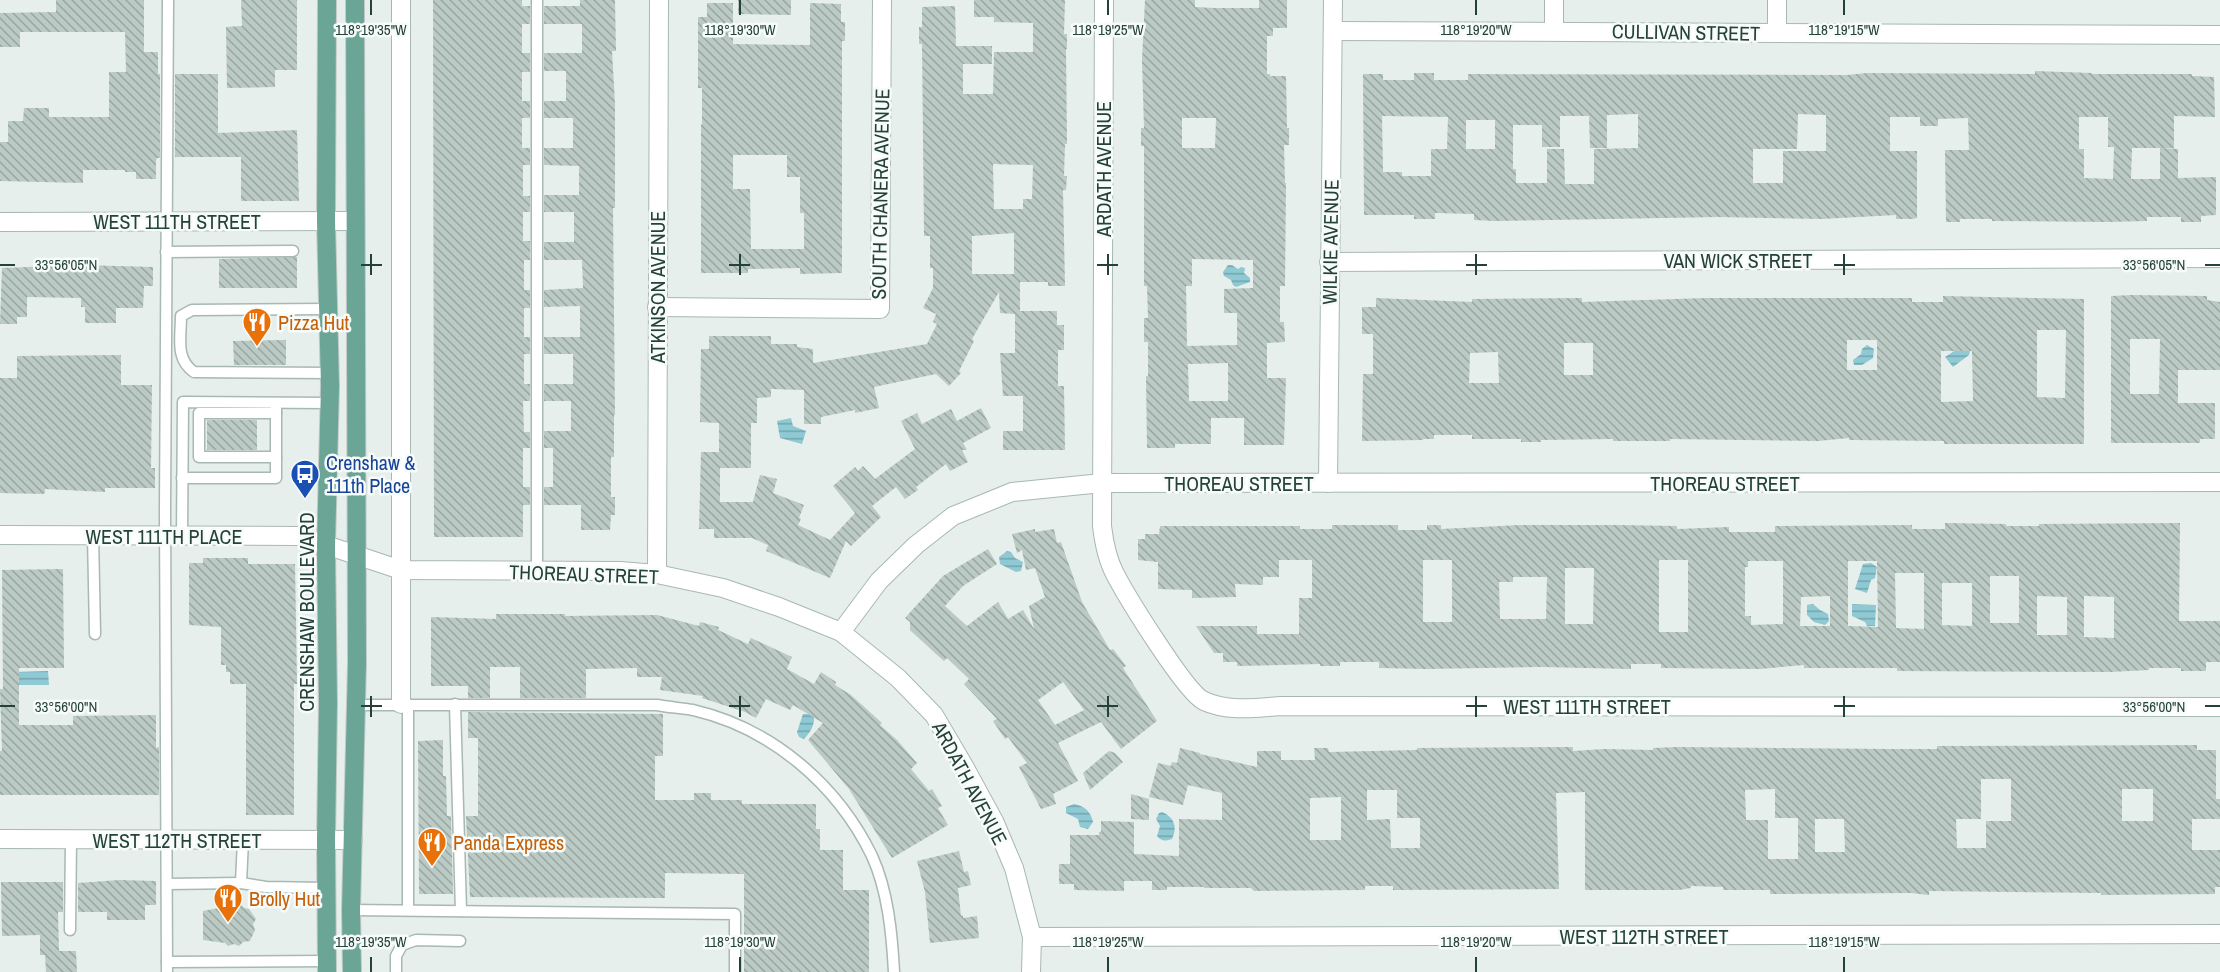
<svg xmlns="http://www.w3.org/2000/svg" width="2220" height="972" font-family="'Archivo Narrow',sans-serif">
	<defs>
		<pattern id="water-rules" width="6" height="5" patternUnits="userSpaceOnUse" patternTransform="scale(1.5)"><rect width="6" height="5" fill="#8ec9d4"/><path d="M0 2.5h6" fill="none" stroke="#74a5ad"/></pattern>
		<pattern id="building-back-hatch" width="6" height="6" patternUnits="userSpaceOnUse" patternTransform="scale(1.5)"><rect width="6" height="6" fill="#bbcac4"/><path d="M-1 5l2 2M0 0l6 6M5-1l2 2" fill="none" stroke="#98a6a0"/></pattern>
	</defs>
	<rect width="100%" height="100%" fill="#e6efeb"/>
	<!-- water -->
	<g fill="url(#water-rules)">
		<polygon points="1228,265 1232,265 1238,269 1241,267 1245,268 1244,273 1250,278 1250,282 1236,287 1233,285 1231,280 1224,276 1223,272"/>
		<polygon points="1965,344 1970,351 1969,355 1953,367 1945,357"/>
		<polygon points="1867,345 1874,349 1873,358 1862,365 1854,365 1853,360 1861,354 1862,349"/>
		<polygon points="791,418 793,426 806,431 802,444 780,438 777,421"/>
		<polygon points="1007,551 1011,552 1015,558 1023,562 1021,571 1016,572 1000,564 999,557"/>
		<polygon points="1871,563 1877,567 1875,578 1871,580 1867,593 1855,589 1863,564"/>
		<polygon points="1813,604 1820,610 1828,614 1829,621 1825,625 1814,622 1807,615 1807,605"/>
		<polygon points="1852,604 1876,605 1875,626 1867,626 1865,622 1852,616"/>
		<polygon points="48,671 49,685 15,685 15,672"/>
		<path d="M803,714h7l4,3c1,8 -5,17 -10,22l-5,-2 -2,-5z"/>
		<path d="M1074,804c11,2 17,8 19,18l-5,7 -8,-2 -2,-8 -12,-6v-6z"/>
		<path d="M1162,812c12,5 16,15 10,27 -6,2 -10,3 -15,-3l3,-10 -4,-7 3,-6z"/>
	</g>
	<!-- building -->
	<g fill="url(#building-back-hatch)" fill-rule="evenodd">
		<polygon points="56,0 144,0 144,52 158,52 158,74 160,74 160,158 157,158 156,161 156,179 136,179 136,172 125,172 125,170 83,170 83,183 0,181 0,142 8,142 8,121 23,121 24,108 49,108 49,117 109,117 109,72 126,72 125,32 20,32 20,47 0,47 0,13 56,12"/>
		<polygon points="241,0 297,0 297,70 275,70 275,87 227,88 226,27 242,26"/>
		<polygon points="433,0 522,0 522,6 530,6 530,24 522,24 522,53 530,53 530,72 522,72 522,101 530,101 530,118 522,118 522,148 530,148 530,165 523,165 523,196 530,196 530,212 523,212 523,241 530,241 530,260 524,260 524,290 530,290 530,308 524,308 524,337 530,337 530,354 524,354 524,384 530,384 530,401 523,401 524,432 530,432 530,448 523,448 523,487 530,487 530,505 523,505 523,537 434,537"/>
		<polygon points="580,0 615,0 616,51 612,51 615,104 615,208 613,208 615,415 614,415 614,457 611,457 611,497 615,497 615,515 611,515 610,530 581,530 581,505 544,505 544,487 553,487 553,448 544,448 544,431 571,431 571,401 544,401 544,384 573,384 573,354 544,354 544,337 580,337 580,306 544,307 544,290 583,288 582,260 544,260 544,242 574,242 574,212 544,212 544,195 579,195 579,166 544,165 544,148 573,148 573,118 544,118 544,101 566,101 566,71 544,71 544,53 582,53 582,24 544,24 544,6 580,6"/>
		<polygon points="738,0 791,0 791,15 738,14"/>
		<path d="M974,0h91l-1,34h3v15h-1l1,95h-2l-1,32h3l-1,14h-3l2,96h-17v-4h-28v29h37v14h7v25h-6v36h6l1,64h-62v-19h20v-35h-20l-3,-43h15v-39l-15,-1 -1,-21 -27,47 2,2 -15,30 2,2 -12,13 -13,-12 -62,13 5,21 -24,5v-3l-34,7v7h-17v-34l-33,-1v8l-14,1v25h-6v45h-31v34h33l7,-27 17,4 -4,14 31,12 -5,13 2,1 -3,6 32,15 25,-27 -22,-27 22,-19 3,4 5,-5 12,13 40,-30 -14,-28 16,-8 5,11 29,-15 6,12 24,-13 10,20 -28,15 4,7h-5l6,12 -18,9 -4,-7 -30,23 2,3 -13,9 -9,-12 -24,19 9,11 -30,29 -5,-5 -16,37 -64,-27 2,-6 -16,-7h-38v-9h-15l2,-77h18v-29l-19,-1 1,-73h8v-13h62v8h26v3l16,2v14l114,-19 10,-20 -4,-2 3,-8 -13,-6 10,-20v-20h-3v-32h-6l-2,-192h-3v-17h3v-20l33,-1 1,40h36v18h-29v30h30l1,-42h39v-29l-39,-1v-5h-20zM993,164l40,1 -1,34h-9v10h-29zM1014,233v41h-42v-38z"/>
		<path d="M1145,0h50v7l20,1h44v-8h28v28h-14v8h-6v38h3v2h16l1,52h2v17h-5l1,38h1l-1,103h-5v36h4l1,20 -18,1v35h19l-2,67h-40v-27h-33v26h-36v4h-28l-1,-72h2v-34h-4v-24h4l-1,-32h-3v-140h-3v-18h3l-2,-68zM1182,118h34l-1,30h-33zM1192,259l61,1v28l-29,1v24h13v32l-50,1 -1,-60h6zM1228,363v38h-39l-1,-37z"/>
		<path d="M707,3h26v41l77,1v-42l31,1v18h4v19h-3v232l-42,1v-6l-52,1v4h-47v-148l1,-1v-36h-4v-71h9zM733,155h54v22h13v36h4v36h-53l-1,-60h-17z"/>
		<path d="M2035,71l57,2v1h100v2l22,1 1,40 -41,-1v32h-42l-1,31h29v-31l18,1v29l38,-1v38l-15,1v6h-20v-5h-34v4l-40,1 -115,-1v-2h-32v3h-14l-1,-72h24l-1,-32 -30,1v7h-18v-9h-30v34h27v67l-5,1h-16v-4l-74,4 -104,-2 -223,4 -21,-1v-6l-39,-1v6h-21v-4h-50l-1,-141h20v6h31v-7h20v7h34v-6l379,1 20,-2 168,1zM1638,114v34l-44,1v35h-29l-1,-35h-17v34h-31v-14h-3v-44h29v22h18v-31h29l1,32h17v-33zM1798,114l28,1v36h-43v32h-30v-34h44zM1382,116l66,1 -1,32h-16v27h-29v-4h-19zM2079,117h29v30h6l-1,32 -29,-1v-29h-5zM1466,120h29v29h-29z"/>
		<polygon points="175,74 218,74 218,133 297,130 299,201 241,201 241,157 175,157"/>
		<polygon points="297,257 297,288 219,288 219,259"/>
		<polygon points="81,265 153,267 153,286 144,286 143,308 116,308 116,323 85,323 85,307 81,307 81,298 27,297 27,317 17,317 17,324 0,324 2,268"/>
		<path d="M2132,295l75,1v4l13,2v68h-42v33h37v36h-15v4h-89v-147zM2130,339h30l-1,55h-29z"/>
		<path d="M1943,296l141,3v145h-140v-3l-95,-1v-2l-31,3 -148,-2v2h-57v-2l-72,1v2h-20v-3h-49v-4h-38v4h-11v1l-61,1 1,-67h10v-40h-11v-27h14v-9l96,4v-3l110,-1v4l125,-4h205v4h31zM2037,330h29l-1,68 -28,-1zM1847,340h30v30h-30zM1564,343h29v32h-29zM1941,351h31l1,50 -32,1zM1498,352l1,31h-30l1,-30z"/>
		<polygon points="286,340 286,365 234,365 233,341"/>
		<polygon points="121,355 121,385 152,385 151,468 155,468 155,488 105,488 105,492 45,489 45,493 43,494 0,493 0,378 17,378 17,356"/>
		<rect x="207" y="420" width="50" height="30"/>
		<path d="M1945,523l61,1v2h33v-2l141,-1 -1,98h41v41h-14v9h-25v-3h-32v2l-39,2 -213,-1v-3h-93v-3l-44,4 -99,-1v-4h-30v5l-90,-2 -115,2 -47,-1v-6h-39v4h-20v-2l-83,2v-4h-14v-9h-9l-18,-27h61v8h42v-36h13v-38h-33v17h-16v8l-28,-1 1,13 -44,1v-8l-34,-1v-27l-20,-2v-21h7v-5h14l1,-8h140v3h32v-4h66v5h29v-5h14v4l79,-4h95l62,1v3l52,-2v5h46v-6l137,-1v4h33zM1423,560h29v62h-29zM1659,560h29v72h-29zM1748,561h35v63l-32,1v-9h-6v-49h3zM1848,561h29l1,66 -30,-1zM1565,568h29l-1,56h-28zM1895,573h29v56l-28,-1zM1990,576h29v47h-29zM1513,577h34l-1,42h-46l-1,-37h14zM1942,583h30v43l-30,-1zM1830,596v30h-30l1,-29zM2037,596l30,1v38h-30zM2084,596l30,1v41l-30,-1z"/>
		<path d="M1035,529v3l19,-3 3,14 4,-1 21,60 28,48 3,-1 13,17 -3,2 34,53 -36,28 -20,-27 -43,21 20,38 -25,13 3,10 -15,5 -22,-42 8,-4 -19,-26 -3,2 -12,-18 4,-2 -33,-35 5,-5 -22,-21 -3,3 -8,-7 -26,-24v-8l-5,-4 38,-42 45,-27 9,15 -34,22 -18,20 22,20 31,-24 10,17 15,-9 11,19 -5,-23 16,-9 -10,-29 -9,2 -4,-20 -5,3 -5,-19zM1063,682l21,28 -29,15 -17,-25z"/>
		<polygon points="203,558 248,558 248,564 295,564 297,684 294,684 294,815 246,815 246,684 230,684 230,672 226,672 226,665 221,665 221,627 189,625 189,563 203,563"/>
		<polygon points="63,569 64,668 19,668 19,725 73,725 73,716 156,715 156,748 159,747 159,795 0,795 0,751 2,751 0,689 3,689 2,570"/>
		<polygon points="496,614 565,614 565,616 657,615 699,626 700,622 719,627 718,630 748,644 751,638 792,657 787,669 814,684 821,672 836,682 835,685 851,695 882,723 880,725 897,740 917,763 911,769 929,791 932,789 942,806 938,808 948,825 892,858 849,789 808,740 823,723 793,705 790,710 766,699 756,718 745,712 702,698 703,696 660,690 662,677 637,677 637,668 586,669 586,698 520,698 520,667 490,667 490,698 468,698 468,686 431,686 431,617 496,619"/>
		<polygon points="468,712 663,714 663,756 655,756 655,800 694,800 694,793 711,793 711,800 742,800 742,804 816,804 816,829 820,829 820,850 843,850 843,890 869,890 869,972 744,972 744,874 665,873 665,898 470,897 466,816 478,816 478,738 468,738"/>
		<polygon points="443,740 443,776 446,776 447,816 451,816 453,894 419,894 418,741"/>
		<path d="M2197,745v5h19v49h4v20h-28v31h28v37h-5v7l-114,1v-2l-172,-2v4l-18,-2 -141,1v-4h-47v-3l-32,-1v2l-12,2h-94v-98l-29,1 3,96 -166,1v-4h-28v4l-111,1 -3,-3h-47v-1h-37v3h-15v-9h-28v10l-50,-1v-6h-15v-20h11v-29h29v-3h2v-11l33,1v32l45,2v-37l43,1v-27l-34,-8 -5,20 -34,-8 9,-34 13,3 1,-4 5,1 3,-15 20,5v1l57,13v-16h24v9h34l-1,-12h14l1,4 88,-2v-2l156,-1v4l32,-2 48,1v-2l24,-1 213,2h47v-3zM1981,779h30v42h-25v27h-29l-1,-29h25zM1775,789v29h23v41h-30v-39h-22l-1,-30zM2122,789h31v32h-31zM1367,790h30v28h23v30h-29l-1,-29 -23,1zM1341,797v43h-31v-42zM1815,819h29l1,33h-30z"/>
		<polygon points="1109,751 1115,753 1123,762 1090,790 1083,773"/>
		<polygon points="1131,794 1149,799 1149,820 1131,819"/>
		<polygon points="959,851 964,872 968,871 971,885 958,888 961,916 963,915 963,918 977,916 979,938 930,943 925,892 917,861"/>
		<polygon points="119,880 156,881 156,905 145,905 145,920 107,920 107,912 78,912 78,883"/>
		<polygon points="1,882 63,882 63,912 58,912 59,951 76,951 77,972 46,972 45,955 40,955 40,935 2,936"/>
		<polygon points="228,903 240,903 244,908 249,909 256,919 253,924 255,930 250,941 243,942 239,946 234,944 228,946 225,943 203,940 203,911 224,907"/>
	</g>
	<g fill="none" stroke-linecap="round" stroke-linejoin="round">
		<!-- lane casing -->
		<g stroke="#a8b8b2" stroke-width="13">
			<g id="lane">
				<polyline points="537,0 537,571"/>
				<polyline points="166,252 293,251"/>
				<path d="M328,309l-136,1 -11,6c0,22 -6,43 13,56l136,1"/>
				<polyline points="276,413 199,413 199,457 276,457"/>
				<polyline points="182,478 276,478 276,408"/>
				<polyline points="93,535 95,634"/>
				<polyline points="182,535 183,402 330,403"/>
				<polyline points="455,704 461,911"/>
				<path d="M356,705h301c11,2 24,3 36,5 78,18 144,74 179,146 16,35 20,78 22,116"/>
				<polyline points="241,883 243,840"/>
				<polyline points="167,884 241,883 266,887 326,888"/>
				<polyline points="351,910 735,914 735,972"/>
				<polyline points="408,910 408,704"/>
				<polyline points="70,930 71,839"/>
				<polyline points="167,962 327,961"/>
				<polyline points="167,972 165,511 168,0"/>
				<polyline points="396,972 396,956 402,945 416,940 460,941"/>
			</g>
		</g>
		<!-- street casing -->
		<g stroke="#a8b8b2" stroke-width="20">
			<g id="street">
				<polyline points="401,0 401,704"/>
				<path d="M1104,0l-2,526c2,17 5,33 13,48 12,23 71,119 89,127 24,11 51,7 77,5l939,1"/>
				<polyline points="1333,31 2220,35"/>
				<polyline points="1554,31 1554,0"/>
				<polyline points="1777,33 1777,0"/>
				<polyline points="0,222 355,221"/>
				<polyline points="1329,262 2220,258"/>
				<polyline points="657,307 880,309 882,0"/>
				<polyline points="1328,483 1333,0"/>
				<polyline points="0,535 299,536 401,570 620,571 657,574 723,588 779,607 841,632 879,581 916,545 953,516 1012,492 1102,483 2220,482"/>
				<polyline points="657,574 659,0"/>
				<polyline points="841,632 898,678 934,715 964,766 994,821 1014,868 1032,937 1031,972"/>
				<polyline points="0,839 353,840"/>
				<polyline points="1032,937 2220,934"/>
			</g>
		</g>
		<!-- primary casing -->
		<g stroke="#c2cac8" stroke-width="20">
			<g id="primary">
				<polyline points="327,0 326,221 330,386 326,546 328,703 326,840 327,972"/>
				<polyline points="352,972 351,910 357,663 355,0"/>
			</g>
		</g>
		<!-- lane -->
		<use href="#lane" stroke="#fff" stroke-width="10"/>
		<!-- street -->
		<use href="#street" stroke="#fff" stroke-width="18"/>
		<!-- primary -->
		<use href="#primary" stroke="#6aa596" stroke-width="18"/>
	</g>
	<!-- ticks -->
	<path fill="none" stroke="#24423a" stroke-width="2" d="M371,0v15M740,0v15M1108,0v15M1476,0v15M1844,0v15M371,254v21M740,254v21M1108,254v21M1476,254v21M1844,254v21M0,265h15M361,265h21M729,265h21M1097,265h21M1466,265h21M1834,265h21M2205,265h15M371,696v21M740,696v21M1108,696v21M1476,696v21M1844,696v21M0,706h15M361,706h21M729,706h21M1097,706h21M1466,706h21M1834,706h21M2205,706h15M371,957v15M740,957v15M1108,957v15M1476,957v15M1844,957v15"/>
	<!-- icons -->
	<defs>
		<g id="restaurant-pin" transform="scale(1.5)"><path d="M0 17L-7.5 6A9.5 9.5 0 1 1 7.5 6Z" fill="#e8710a" stroke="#f7fbf9"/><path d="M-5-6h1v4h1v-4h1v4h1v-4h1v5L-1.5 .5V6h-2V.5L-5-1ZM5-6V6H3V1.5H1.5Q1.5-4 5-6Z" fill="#fff"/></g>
		<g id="bus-pin" transform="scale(1.5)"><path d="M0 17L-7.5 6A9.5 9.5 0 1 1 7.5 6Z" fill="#1a4fb4" stroke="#f7fbf9"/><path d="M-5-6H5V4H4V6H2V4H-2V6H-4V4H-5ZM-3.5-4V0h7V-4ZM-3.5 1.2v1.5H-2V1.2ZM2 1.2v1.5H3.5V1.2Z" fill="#fff"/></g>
	</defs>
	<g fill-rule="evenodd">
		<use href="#restaurant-pin" x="257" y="322"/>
		<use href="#bus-pin" x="305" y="474"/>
		<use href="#restaurant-pin" x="432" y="842"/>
		<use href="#restaurant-pin" x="228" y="898"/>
	</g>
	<g text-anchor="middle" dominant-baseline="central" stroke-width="5" stroke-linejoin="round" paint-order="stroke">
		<!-- street labels -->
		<g font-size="20" fill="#24423a" stroke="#f7fbf9">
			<text transform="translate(1686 32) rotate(1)">CULLIVAN STREET</text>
			<text transform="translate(1103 169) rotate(-90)">ARDATH AVENUE</text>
			<text transform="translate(880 194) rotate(-89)">SOUTH CHANERA AVENUE</text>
			<text x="177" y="221">WEST 111TH STREET</text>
			<text transform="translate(1330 242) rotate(-89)">WILKIE AVENUE</text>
			<text x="1738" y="260">VAN WICK STREET</text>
			<text transform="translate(657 287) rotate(-90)">ATKINSON AVENUE</text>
			<text x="1239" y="483">THOREAU STREET</text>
			<text x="1725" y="483">THOREAU STREET</text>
			<text x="164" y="536">WEST 111TH PLACE</text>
			<text transform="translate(584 574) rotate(2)">THOREAU STREET</text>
			<text transform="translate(306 612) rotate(-90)">CRENSHAW BOULEVARD</text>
			<text x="1587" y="706">WEST 111TH STREET</text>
			<text transform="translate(970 783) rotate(62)">ARDATH AVENUE</text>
			<text x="177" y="840">WEST 112TH STREET</text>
			<text x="1644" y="936">WEST 112TH STREET</text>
		</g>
		<!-- food labels -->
		<g font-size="20" fill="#c56008" stroke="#f7fbf9" text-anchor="start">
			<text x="278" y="322">Pizza Hut</text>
			<text x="453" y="842">Panda Express</text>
			<text x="249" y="898">Brolly Hut</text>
		</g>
		<!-- transit labels -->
		<g font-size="20" fill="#164399" stroke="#f7fbf9" text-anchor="start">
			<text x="326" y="462">Crenshaw &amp;<tspan x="326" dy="23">111th Place</tspan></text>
		</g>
	</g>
	<g font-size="15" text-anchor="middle" fill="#24423a" stroke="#f7fbf9" stroke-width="5" stroke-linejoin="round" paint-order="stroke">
		<text x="371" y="35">118°19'35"W</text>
		<text x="740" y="35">118°19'30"W</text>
		<text x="1108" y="35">118°19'25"W</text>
		<text x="1476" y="35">118°19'20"W</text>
		<text x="1844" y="35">118°19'15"W</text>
		<text x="66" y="270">33°56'05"N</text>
		<text x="2154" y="270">33°56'05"N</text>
		<text x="66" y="712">33°56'00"N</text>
		<text x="2154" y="712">33°56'00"N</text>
		<text x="371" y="947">118°19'35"W</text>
		<text x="740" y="947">118°19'30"W</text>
		<text x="1108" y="947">118°19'25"W</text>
		<text x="1476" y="947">118°19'20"W</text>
		<text x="1844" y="947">118°19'15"W</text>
	</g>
</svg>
